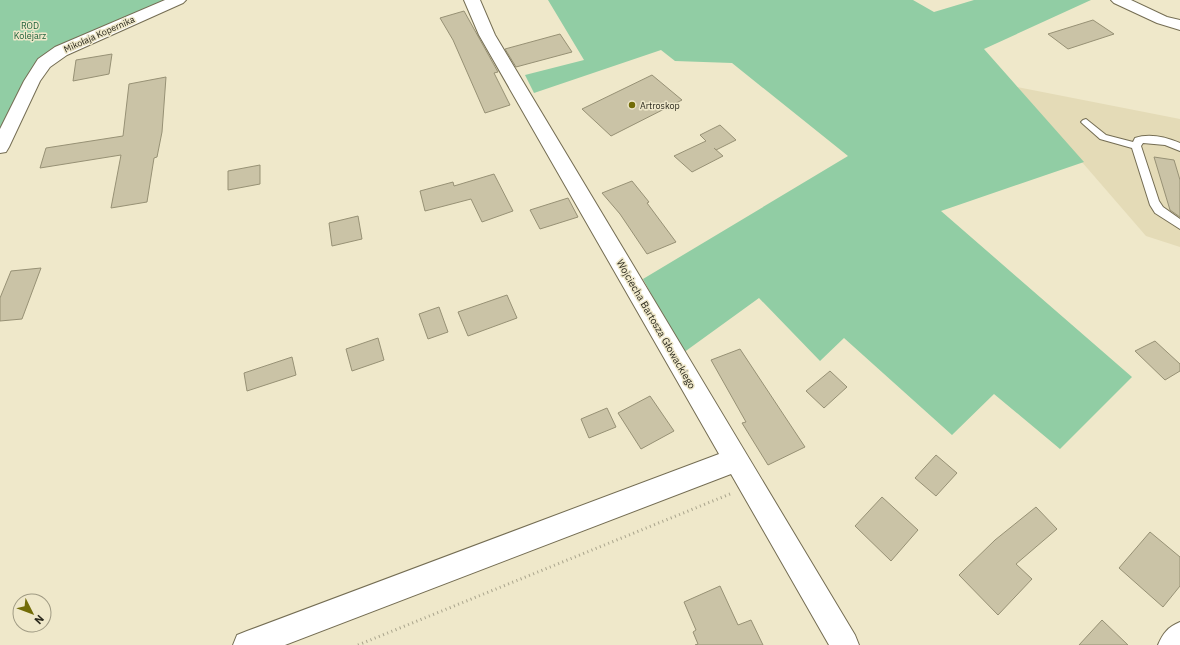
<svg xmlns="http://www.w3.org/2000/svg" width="1180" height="645" font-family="'IBM Plex Sans',sans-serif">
	<rect width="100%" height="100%" fill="#efe8ca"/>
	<!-- built -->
	<polygon fill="#e4dbb7" points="1017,87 1180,119 1180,247 1146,236"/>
	<!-- green -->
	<g fill="#91cda4">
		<polygon points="0,0 164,0 59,48 35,64 0,129"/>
		<polygon points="548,0 913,0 934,12 974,0 1091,0 984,49 1084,162 941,211 1132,377 1060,449 994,394 952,435 844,338 820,361 759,298 683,353 643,279 848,156 732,63 675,61 661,50 534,93 525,75 584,60"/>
	</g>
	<!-- building -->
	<g fill="#cac3a6" stroke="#979175">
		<polygon points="464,11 498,72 494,73 510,105 485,113 453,40 440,18"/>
		<polygon points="1093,20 1114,34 1068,49 1048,34"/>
		<polygon points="560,34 572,52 516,67 505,49"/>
		<polygon points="112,54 109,74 73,81 76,60"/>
		<polygon points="652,75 682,100 611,136 582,109"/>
		<polygon points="166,77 162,132 157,157 154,158 147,202 111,208 121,155 40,168 46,148 123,136 129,84"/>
		<polygon points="720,125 736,140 716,150 714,148 723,156 692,172 674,156 706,141 700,135"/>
		<polygon points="1154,157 1174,160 1180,180 1180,217 1170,210"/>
		<polygon points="260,165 260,184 228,190 228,171"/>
		<polygon points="494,174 513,211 482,222 471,199 425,211 420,191 453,182 454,186"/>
		<polygon points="632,181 649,202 647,203 676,242 647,254 620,214 602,193"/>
		<polygon points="568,198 578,217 540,229 530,210"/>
		<polygon points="358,216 362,239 332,246 329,223"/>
		<polygon points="41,268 22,319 0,321 0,298 11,271"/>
		<polygon points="507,295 517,318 468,336 458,312"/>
		<polygon points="439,307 448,332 428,339 419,314"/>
		<polygon points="378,338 384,360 352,371 346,349"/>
		<polygon points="1155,341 1180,364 1180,371 1165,380 1135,351"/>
		<polygon points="740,349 805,447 768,465 742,423 746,422 711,360"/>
		<polygon points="292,357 296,375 247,391 244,373"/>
		<polygon points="830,371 847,387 824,408 806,391"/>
		<polygon points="650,396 674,431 641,449 618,413"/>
		<polygon points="607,408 616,427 589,438 581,419"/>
		<polygon points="936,455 957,473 936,496 915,478"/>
		<polygon points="882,497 918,530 891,561 855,526"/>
		<polygon points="1036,507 1057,529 1016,564 1032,579 998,615 959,575 995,540"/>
		<polygon points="1150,532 1180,557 1180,586 1163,607 1119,568"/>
		<polygon points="720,586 738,625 751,620 763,645 695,645 698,644 693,632 696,630 684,602"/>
		<polygon points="1102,620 1128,645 1079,645"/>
	</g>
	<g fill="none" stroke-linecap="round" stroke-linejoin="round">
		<!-- service casing -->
		<g stroke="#746d53" stroke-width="2">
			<path id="service" d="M1086,119l20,16 27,7 2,-4c14,-5 31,-1 45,5v8l-15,-6 -22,-2 -2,3 18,55 4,6 17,12v10l-25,-16 -5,-8 -18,-57 -32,-9 -17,-15 -2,-2 2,-2z"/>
		</g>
		<!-- minor casing -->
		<g stroke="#746d53" stroke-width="2">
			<g id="minor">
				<polygon points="165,0 186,0 183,3 67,55 50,67 40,81 9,147 6,152 0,153 0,129 24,81 38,59 55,47"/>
				<polygon points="464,0 480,0 495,35 855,635 859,645 829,645 731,474 285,645 233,645 237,635 247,631 719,454 479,35"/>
				<polygon points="1111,0 1131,0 1167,17 1180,20 1180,30 1157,23 1114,3"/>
				<path d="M1180,622v23h-22c5,-12 10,-18 22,-23z"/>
			</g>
		</g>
		<!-- path -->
		<polyline stroke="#a9a48c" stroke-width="3" stroke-dasharray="1 3.5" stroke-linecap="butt" points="358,645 730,494"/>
		<!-- service -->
		<use href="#service" fill="#fff" fill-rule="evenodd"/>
		<!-- minor -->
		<use href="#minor" fill="#fff" fill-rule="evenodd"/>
	</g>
	<!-- markers -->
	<circle fill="#726c07" stroke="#efe8ca" stroke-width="1.5" cx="632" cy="105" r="4"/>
	<g text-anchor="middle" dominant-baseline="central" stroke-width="3" stroke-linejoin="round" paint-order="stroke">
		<!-- far-park labels -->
		<g font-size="9" fill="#1d603a" stroke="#efe8ca">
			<text x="30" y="25">ROD<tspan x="30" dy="10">Kolejarz</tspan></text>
		</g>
		<!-- far-street labels -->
		<g font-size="9" fill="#2a281c" stroke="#efe8ca">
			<text transform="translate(99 34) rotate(-24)">Mikołaja Kopernika</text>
		</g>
		<!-- far-poi labels -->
		<g font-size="9" fill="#2a281c" stroke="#efe8ca" text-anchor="start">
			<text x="640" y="105">Artroskop</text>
		</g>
		<!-- street labels -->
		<g font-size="10" fill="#2a281c" stroke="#efe8ca">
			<text transform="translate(656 324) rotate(60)">Wojciecha Bartosza Głowackiego</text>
		</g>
	</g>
	<!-- north arrow -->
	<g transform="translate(32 613) rotate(132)"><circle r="19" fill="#efe8ca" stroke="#a09b84"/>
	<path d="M0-3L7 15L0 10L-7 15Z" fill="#726c07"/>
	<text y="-6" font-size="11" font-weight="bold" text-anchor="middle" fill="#2a281c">N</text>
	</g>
</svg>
